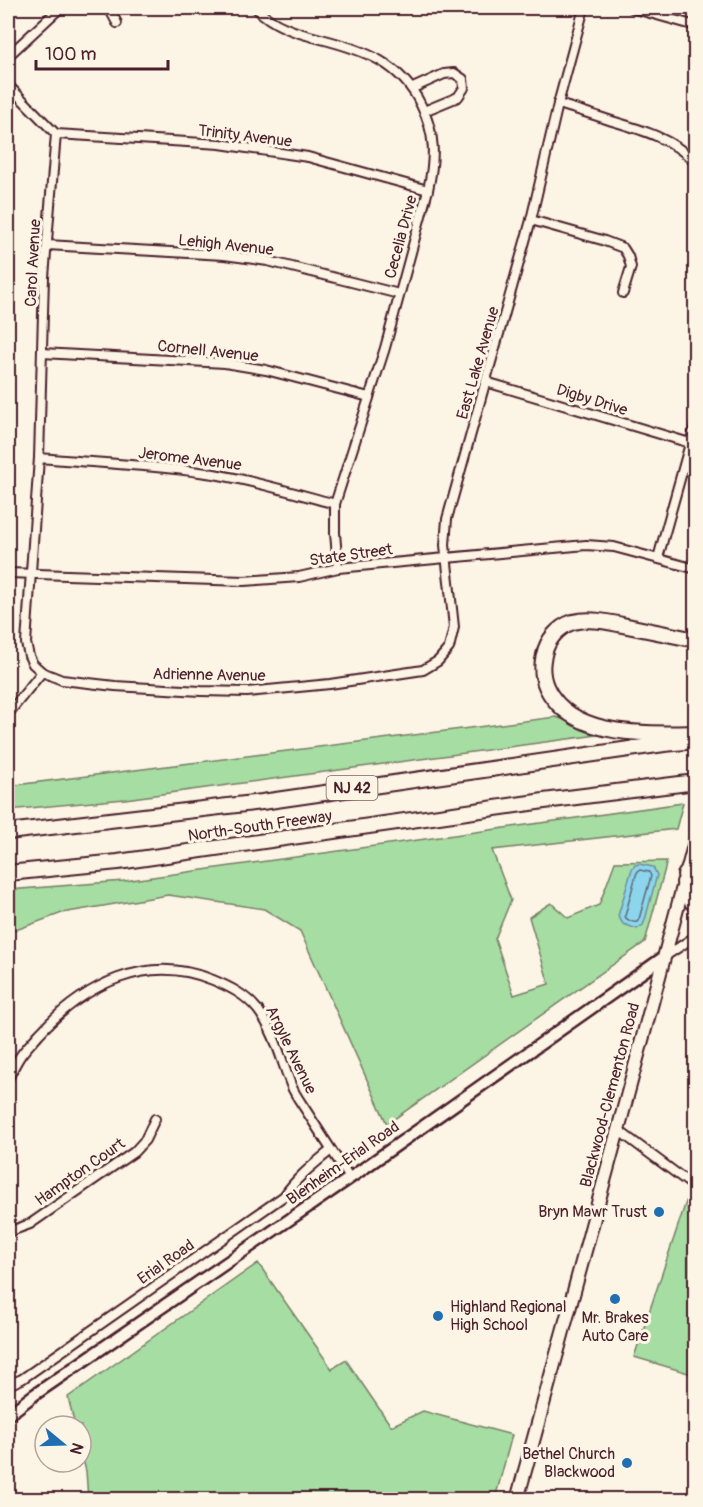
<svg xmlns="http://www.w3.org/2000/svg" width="703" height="1507" font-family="Pangolin,sans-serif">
	<rect width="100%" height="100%" fill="#fcf5e5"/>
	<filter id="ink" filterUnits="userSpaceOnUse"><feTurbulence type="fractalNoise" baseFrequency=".0167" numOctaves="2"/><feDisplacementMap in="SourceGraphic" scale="12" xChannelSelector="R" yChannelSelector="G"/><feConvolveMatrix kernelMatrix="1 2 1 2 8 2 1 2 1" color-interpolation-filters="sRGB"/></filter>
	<g filter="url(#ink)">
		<!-- green -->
		<g fill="#a5dda2" stroke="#787e66" stroke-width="1.5">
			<polygon points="556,717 605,734 125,799 8,810 8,786"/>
			<polygon points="683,803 676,829 492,850 511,900 495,939 514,995 549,984 529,917 551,903 568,918 599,905 615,862 667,861 645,942 387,1124 300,931 264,909 168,895 62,913 8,933 8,890 124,881"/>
			<polygon points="692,1184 696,1187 695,1375 634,1357"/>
			<polygon points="258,1263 332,1369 346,1360 391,1426 423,1411 512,1435 495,1499 88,1499 86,1471 81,1452 81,1426 75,1426 68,1397"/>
		</g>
		<!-- water -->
		<polygon fill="#8bd6ec" stroke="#718d9f" stroke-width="1.5" points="639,864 653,867 657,875 645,920 643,925 637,929 623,924 618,916 632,869 635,865"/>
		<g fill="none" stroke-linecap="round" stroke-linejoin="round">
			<!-- shore -->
			<path stroke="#646878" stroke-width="1.5" d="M640,870l9,2 2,4 -12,43 -2,3c-4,1 -11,-2 -12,-6l11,-41 2,-4z"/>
			<!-- minor casing -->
			<g stroke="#4a1f2b" stroke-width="12">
				<g id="minor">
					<polyline points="109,8 117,23"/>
					<path d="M256,8c17,18 41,25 65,31 43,11 80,24 100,66 15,30 14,53 7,85l-43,158 -50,156v29l3,35"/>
					<polyline points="632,8 696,26"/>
					<polyline points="8,56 60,8"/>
					<polyline points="8,85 56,134 44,277 39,458 26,643 29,656 33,664 42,672 62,680 115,686 201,691 247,692 330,684 423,670 438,661 449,648 454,627 445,545 447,519 531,220 558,104 584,8"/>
					<polyline points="413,88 444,74 454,73 463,79 464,88 458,97 424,111"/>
					<path d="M558,104c18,5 36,11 54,17 31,9 61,18 84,42"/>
					<polyline points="56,134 220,144 308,157 428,190"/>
					<polyline points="531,220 602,240 623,248 628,256 631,267 623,293"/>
					<polyline points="47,245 224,255 268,261 399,294"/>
					<polyline points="42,353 225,363 266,370 369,397"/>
					<polyline points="486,382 690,443"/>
					<path d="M39,458c58,5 117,7 175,16 41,7 81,19 121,30"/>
					<polyline points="658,558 696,422"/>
					<polyline points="8,573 244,581 299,577 338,568 586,545 614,547 696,569"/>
					<polyline points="8,714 42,672"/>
					<polyline points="664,957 696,936"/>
					<path d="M8,1079c4,-8 8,-17 13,-24 5,-7 12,-14 18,-21 45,-49 108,-82 174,-54 17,7 33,15 45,30 17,22 23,50 33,75 4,10 11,19 16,27 14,22 28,44 43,66"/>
					<polyline points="618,1130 696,1188"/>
					<polyline points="8,1232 30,1224 134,1152 145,1140 155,1119"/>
					<path d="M8,1385l14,-6 262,-183c13,-19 30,-32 47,-46"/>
					<polyline points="8,1490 13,1500"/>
				</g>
			</g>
			<!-- secondary casing -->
			<g stroke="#4a1f2b" stroke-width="15">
				<polyline id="secondary" points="8,1415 34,1395 350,1178 664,957"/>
			</g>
			<!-- primary casing -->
			<g stroke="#4a1f2b" stroke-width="16">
				<g id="primary">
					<polyline points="683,882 690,901 696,907"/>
					<polyline points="517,1500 618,1130 696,838"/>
				</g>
			</g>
			<!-- motorway casing -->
			<g stroke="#4a1f2b" stroke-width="18">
				<g id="motorway">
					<path d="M696,640c-20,-4 -40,-8 -59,-12 -21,-4 -43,-11 -64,-6 -15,5 -26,18 -29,33 -4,16 -1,30 9,43 29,40 99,36 143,35"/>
					<polyline points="8,832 262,802 664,744 696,741"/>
					<polyline points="8,873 118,862 544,801 696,782"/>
					<polyline points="685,875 696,861"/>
				</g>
			</g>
			<!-- minor -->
			<use href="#minor" stroke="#fcf5e5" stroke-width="8"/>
			<!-- secondary -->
			<use href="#secondary" stroke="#fcf5e5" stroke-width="10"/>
			<!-- primary -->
			<use href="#primary" stroke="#fcf5e5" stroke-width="12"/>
			<!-- motorway -->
			<use href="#motorway" stroke="#fcf5e5" stroke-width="14"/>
		</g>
	</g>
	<!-- markers -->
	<g fill="#1f6fb2" stroke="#fcf5e5" stroke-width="2">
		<circle cx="659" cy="1212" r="6"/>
		<circle cx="615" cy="1299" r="6"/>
		<circle cx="438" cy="1316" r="6"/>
		<circle cx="627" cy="1463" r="6"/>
	</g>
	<g text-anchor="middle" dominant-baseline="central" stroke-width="6" stroke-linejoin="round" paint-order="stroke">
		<!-- shield labels -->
		<rect fill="#fcf5e5" stroke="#7f5f63" stroke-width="1.5" x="326.5" y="776" width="51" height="24" rx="4.5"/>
		<g font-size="15" font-weight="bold" fill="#4a1f2b">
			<text x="352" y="788">NJ 42</text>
		</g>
		<!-- street labels -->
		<g font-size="16" fill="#4a1f2b" stroke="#fcf5e5">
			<text transform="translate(245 136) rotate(7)">Trinity Avenue</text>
			<text transform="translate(401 237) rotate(-75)">Cecelia Drive</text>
			<text transform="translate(226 245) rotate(6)">Lehigh Avenue</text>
			<text transform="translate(33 263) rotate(-87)">Carol Avenue</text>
			<text transform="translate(208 351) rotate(6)">Cornell Avenue</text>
			<text transform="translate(478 363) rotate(-74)">East Lake Avenue</text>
			<text transform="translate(592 400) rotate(17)">Digby Drive</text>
			<text transform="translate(190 459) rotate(7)">Jerome Avenue</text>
			<text transform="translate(351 555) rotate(-8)">State Street</text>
			<text transform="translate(209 675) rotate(1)">Adrienne Avenue</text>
			<text transform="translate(260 826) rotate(-8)">North-South Freeway</text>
			<text transform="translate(291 1050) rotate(64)">Argyle Avenue</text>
			<text transform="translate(610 1095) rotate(-75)">Blackwood-Clementon Road</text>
			<text transform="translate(343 1163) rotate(-35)">Blenheim-Erial Road</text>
			<text transform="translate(80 1172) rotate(-35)">Hampton Court</text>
			<text transform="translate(166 1262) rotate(-35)">Erial Road</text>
		</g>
		<!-- poi labels -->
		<g font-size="16" fill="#4a1f2b" stroke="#fcf5e5" text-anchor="end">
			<text x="647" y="1212">Bryn Mawr Trust</text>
			<text x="450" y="1307" text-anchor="start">Highland Regional<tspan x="450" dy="18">High School</tspan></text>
			<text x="615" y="1318" text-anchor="middle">Mr. Brakes<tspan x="615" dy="18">Auto Care</tspan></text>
			<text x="615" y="1454">Bethel Church<tspan x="615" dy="18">Blackwood</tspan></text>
		</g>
	</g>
	<!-- margin -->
	<rect width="703" height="1507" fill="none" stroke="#fcf5e5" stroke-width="30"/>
	<rect x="15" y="15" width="673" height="1477" fill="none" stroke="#4a1f2b" stroke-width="2" filter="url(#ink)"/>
	<!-- north arrow -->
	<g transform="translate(63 1444) rotate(109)"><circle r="28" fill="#fcf5e5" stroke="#b59f9b" stroke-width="1.5"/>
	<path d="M0-4.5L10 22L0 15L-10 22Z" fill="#1f6fb2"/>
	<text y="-9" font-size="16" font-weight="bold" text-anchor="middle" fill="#4a1f2b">N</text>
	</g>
	<!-- scale -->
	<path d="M36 60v9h132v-9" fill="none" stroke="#4a1f2b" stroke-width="3"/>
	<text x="45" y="60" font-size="18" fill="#4a1f2b" stroke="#fcf5e5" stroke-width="4.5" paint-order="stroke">100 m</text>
</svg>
